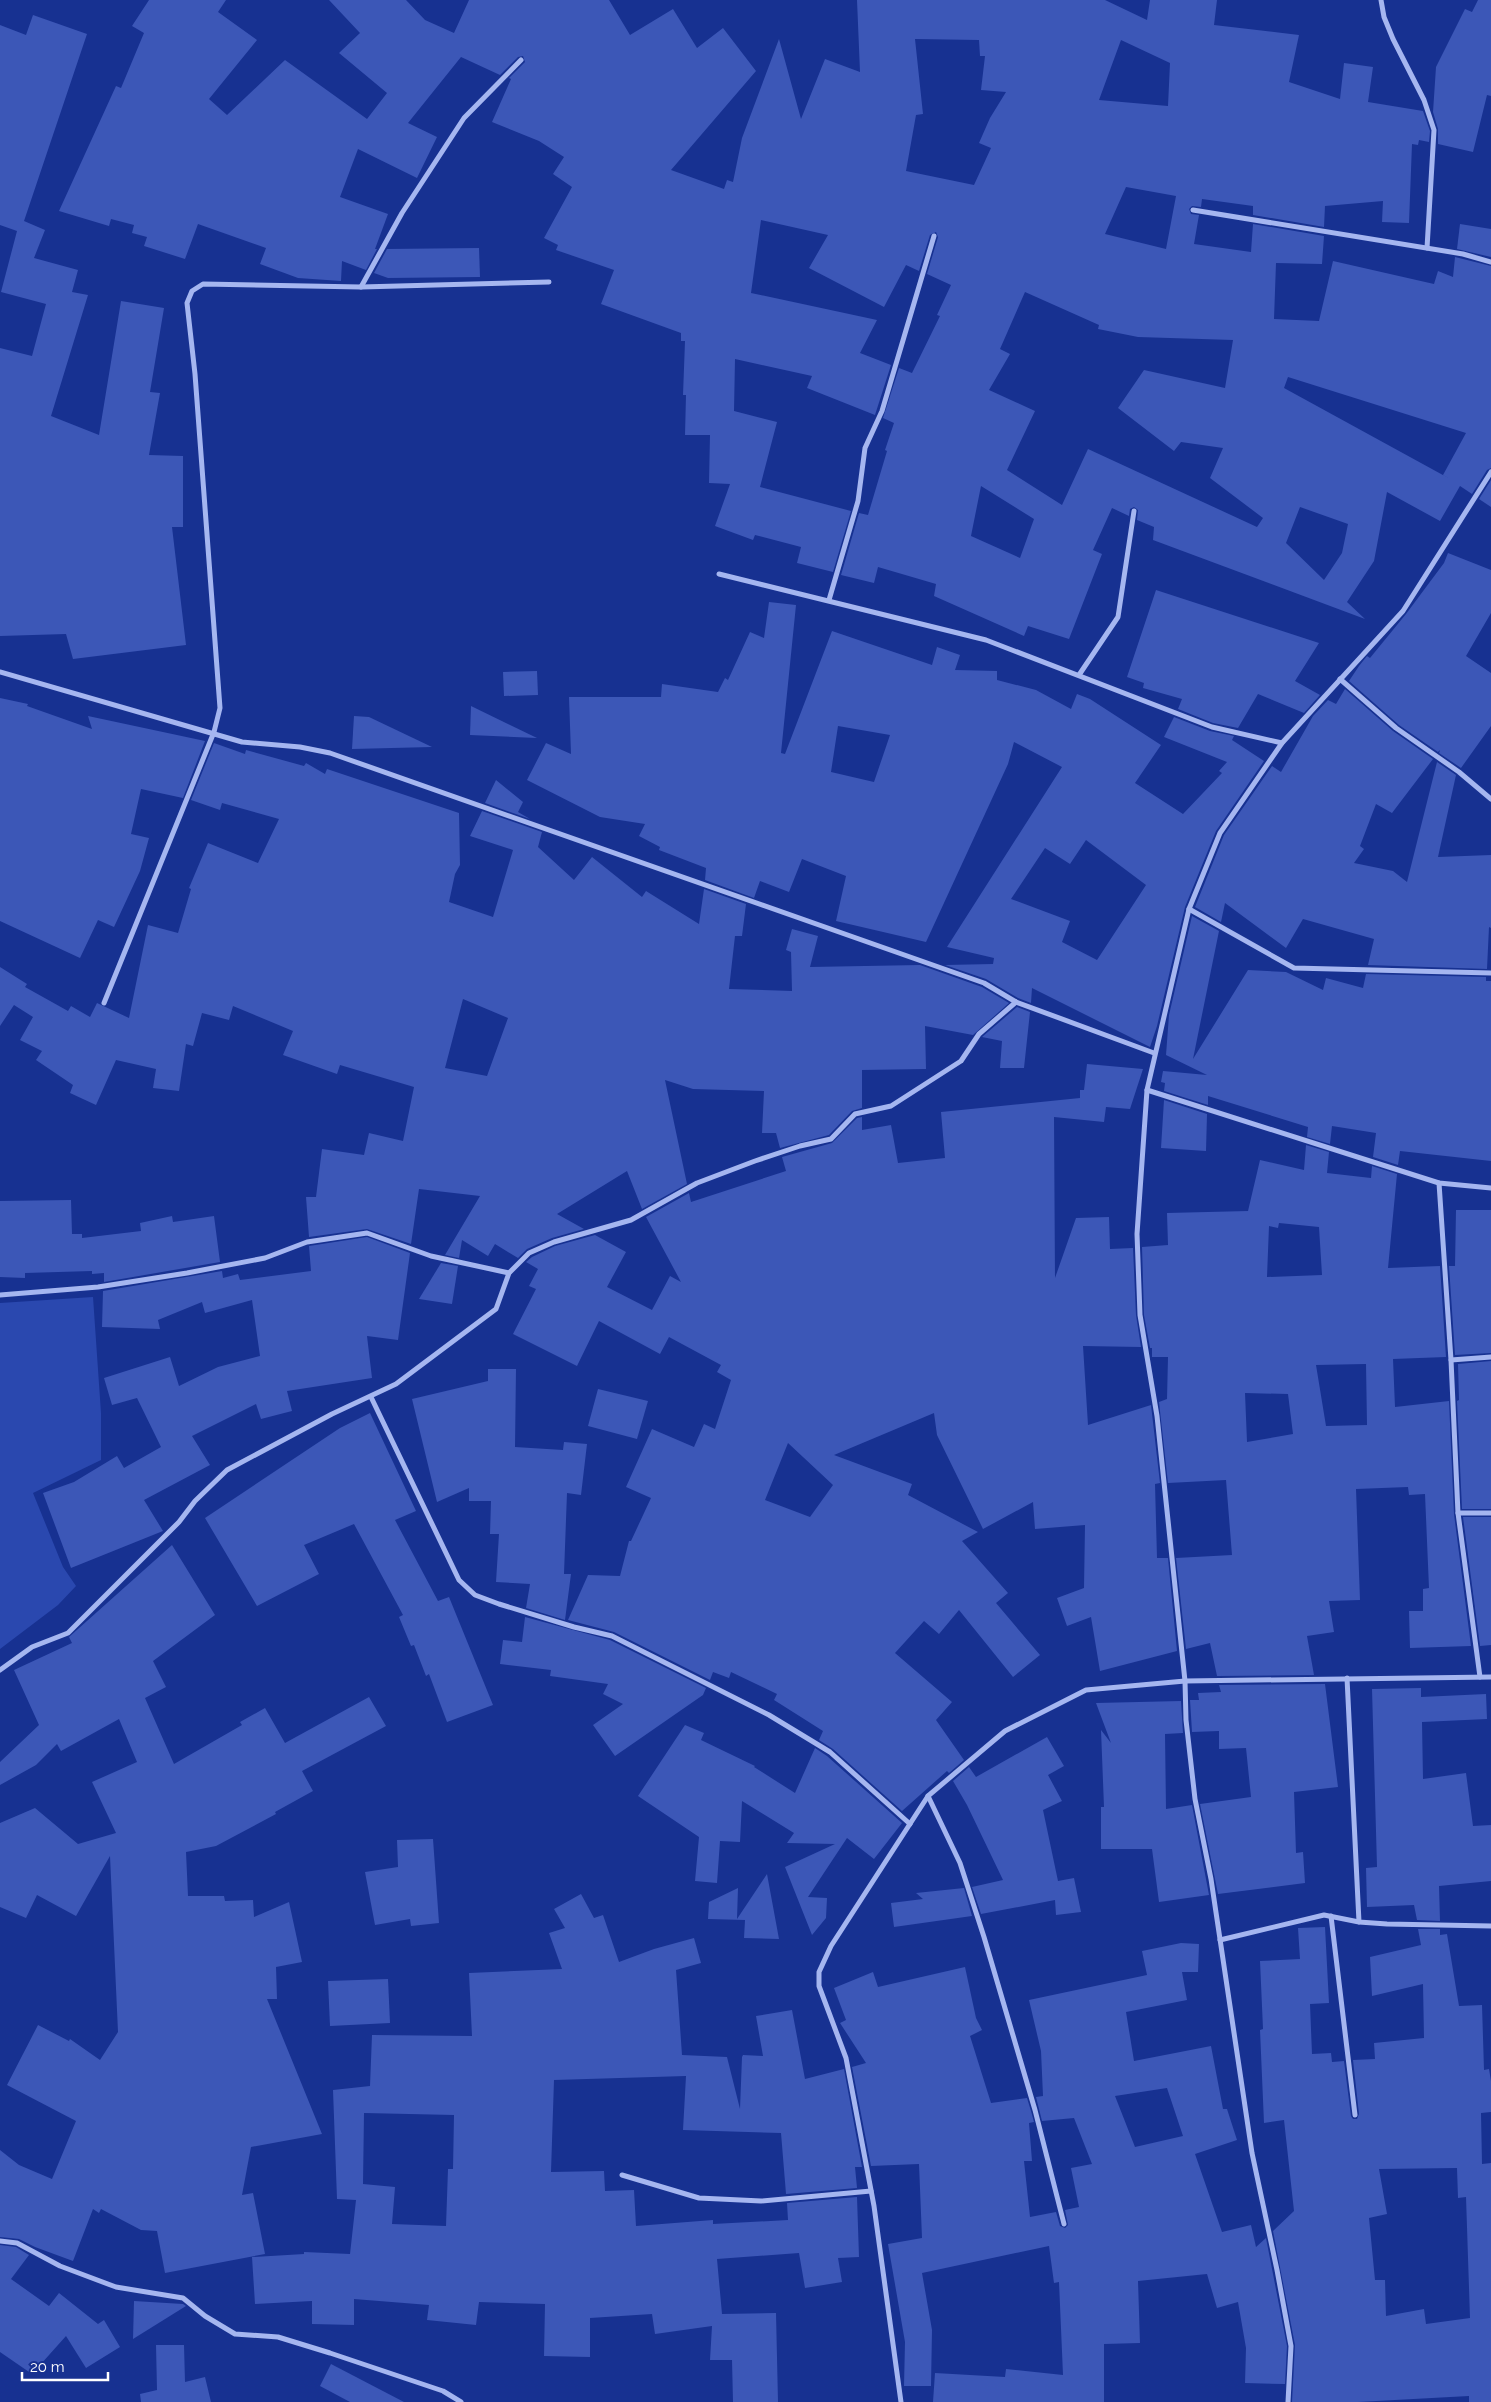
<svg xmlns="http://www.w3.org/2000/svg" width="1491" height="2402" font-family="Raleway,sans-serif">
	<rect width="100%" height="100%" fill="#173191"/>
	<!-- green -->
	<polygon fill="#2a48af" points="93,1297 101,1413 101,1460 33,1493 63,1567 76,1586 58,1605 0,1649 0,1303"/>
	<!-- building -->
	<g fill="#3c57b7" fill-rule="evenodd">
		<path d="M149,0h77l-8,12 39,28 -48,59 18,16 58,-55 82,59 20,-26 -48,-40 21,-20 -31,-33h77l19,20 29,13 15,-33h140l21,35 43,-26 24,39 26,-20 33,43 -85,99 53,19 3,-9 6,2 9,-44 37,-99 22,80 24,-60 35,13 -3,-72h248l42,20 3,-20h67l-3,25 85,10 -10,47 51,17 4,-36 29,4 -5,35 55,9 7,20 -1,11 -10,-2 -1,5 -6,-1 -3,79 -27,-1 1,-21 -58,5 -1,21 -71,-12v-9l-51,-7 -1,8 -9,-1 -3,3 2,5 8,1 -5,29 57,8 2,-28 71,12 -2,28 -46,-1 -2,56 45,2 14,-60 101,23 4,-13 15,6 2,-20 36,9v202l-4,2 -15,24 -12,-8 -20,35 -53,-29 -13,69 -27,41 18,17 -212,-79 1,-13 -17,-7 1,-10 -4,-3 -4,2 -1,7 -17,-8 -19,42 9,4 -33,85 -41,-13 -4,10 -90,-40 2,-12 -58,-17 -4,16 -33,-8 18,-62 9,2 19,-64 -2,-1 9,-27 -11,-5 16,-50 13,5 28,-57 -3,-1 14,-30 -24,-11 11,-37 -2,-5 -6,3 -11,36 -13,-6 -22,42 -75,-39 19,-33 -67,-15 -10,73 126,27 -17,33 31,12 -16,50 -68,-27 5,-12 -77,-17 -1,52 43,11 -17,65 91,24 -18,61 -36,-9 4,-16 -46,-12 -2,5 -38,-14 15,-42 -21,-1 1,-48h-25l1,-40h-3l2,-54h-4v-8l-80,-29 13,-34 -58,-20 2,-5 -14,-7 28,-51 -19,-13 11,-17 -25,-16 -47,-19 19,-43 -2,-1 16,-16 -2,-6 -5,1 -18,18 -39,-18 -53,66 29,14 -20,41 -59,-29 -18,48 48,17 -13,35h2l-11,21 -24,-9 -1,20 -43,-3 -38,-14 6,-16 -68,-24 -13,35 -41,-13 3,-9 -15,-4 2,-8 -23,-6 -2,7 -50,-15 57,-125 5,2 23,-55 -12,-7zM915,39l64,1 1,16h5l-4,34 25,2 -16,26 -11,25 12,5 -17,37 -68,-14 10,-56 7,-1zM1121,40l49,23 -2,43 -69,-6zM1126,187l50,9 -10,53 -61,-15zM1025,292l74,33 -1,4 40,8 95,3 -8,48 -81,-18 -26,38 56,43 7,-9 42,6 -13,30 53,40 -6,9 -169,-78 -26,56 -55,-35 28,-59 -46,-21 21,-36 -10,-5zM1288,377l178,56 -23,42 9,5 -168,-92zM981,486l53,33 -14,39 -49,-22zM1300,507l48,17 -6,29 -18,27 -38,-37z"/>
		<polygon points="1478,0 1491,0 1491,96 1487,95 1473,152 1438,144 1438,129 1433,112 1436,67 1465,9 1472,12"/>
		<polygon points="33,15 87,34 24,221 45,230 34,258 78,270 72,292 88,295 51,416 99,435 121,301 164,308 150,392 160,393 149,455 183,456 183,527 172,527 186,645 73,659 66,634 0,636 0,348 32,356 46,304 1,292 17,231 0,225 0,25 26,35"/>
		<polygon points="1460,224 1491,229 1491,257 1457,249"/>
		<polygon points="479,248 480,277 388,278 374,273 387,249"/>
		<polygon points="1491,480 1491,507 1479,499"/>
		<polygon points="1448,553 1491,570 1491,613 1466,656 1491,673 1491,726 1461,768 1439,753 1440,750 1438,752 1399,725 1349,681 1359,666 1367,656 1370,658 1406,614 1444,563"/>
		<polygon points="1156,590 1319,643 1295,681 1320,695 1304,713 1258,694 1238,728 1213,723 1178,709 1182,699 1143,688 1144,683 1127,677"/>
		<path d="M769,602l27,3 -15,148 4,1 47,-123 100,34 5,-18 23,8 -5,15 42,1v9l39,10 35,19 6,-15 13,5 71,46 -26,38 48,31 39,-41 -3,-2 8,-9 -63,-25 10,-20 36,14 24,5 -2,4 32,21 -48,70 -31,76 -28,119 -7,21 -118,-59 -1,15 -13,-5 -32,-19 -41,-14 48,-1 1,-6 -47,-11 115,-180 -48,-25 -6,22 -82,178 -90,-21 10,-45 -44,-17 -13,33 -29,-11 -6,17 -49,-18 1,-12 -47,-18 1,-3 -21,-11 6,-12 -45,-7 -73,-37 19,-37 25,11 -2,-57h92l1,-13 56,8 7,-14 3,2 22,-48 14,6zM838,726l52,9 -16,47 -43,-10zM1086,840l60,45 -49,75 -35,-18 8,-21 -59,-22 34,-51 25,16z"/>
		<polygon points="537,671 538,695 504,696 503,672"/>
		<polygon points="1345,689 1393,731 1433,759 1392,813 1376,804 1360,846 1364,849 1354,863 1393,871 1407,882 1437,762 1456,775 1438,857 1491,855 1491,928 1489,927 1487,969 1368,965 1374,939 1303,919 1286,948 1225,903 1221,922 1195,907 1224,835 1272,766 1281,772 1313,716 1328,700 1336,704"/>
		<polygon points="0,698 28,704 27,706 92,729 88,716 205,741 183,798 141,789 131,834 149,838 140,871 114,927 98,920 80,958 0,921"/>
		<polygon points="471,706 537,738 470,735"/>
		<polygon points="354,716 369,717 432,747 352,749"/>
		<path d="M214,743l31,11 1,-4 58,16 2,-3 19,11 2,-5 132,44 1,52 -5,9 -6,28 44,15 20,-67 -43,-14 12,-25 60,21 -4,15 36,33 18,-23 50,40 4,-6 53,33 5,-35 42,15 -4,32h-7l-6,53 63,2 -1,-39 -5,-2 6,-21 26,7 -8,31 110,-2 62,22 27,16 -36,32 -48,-9 1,43 -64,1v38l-10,3 -23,24 -49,13 -4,-15h-14l2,-42 -71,-2 -28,-9 22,104 -45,25 -15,-38 -70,43 27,15 -32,9 -25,11 -9,9 -23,-14 -7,12 -26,-16 -3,18 -14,-3 35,-59 -61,-7 -8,55 -44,-15 -58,8 -3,-40h10l6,-48 42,6 5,-22 34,8 11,-54 -74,-22 -3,9 -54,-19 10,-24 -60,-25 -4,14 -27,-7 -9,33 -7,-2 -7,47 -26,-3 3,-19 -40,-9 -20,45 -26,-12 3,-8 -37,-25 6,-9 -22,-11 13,-23 -19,-12 -14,21v-59l27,17 -2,3 43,24 3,-5 19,11 7,-14 32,15 19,-93 30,8 13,-44 -2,-1 19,-45 50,20 21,-44 -57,-16 -2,7 -29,-10zM463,999l45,19 -21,58 -42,-8z"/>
		<polygon points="496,780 523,802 518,812 530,819 485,803"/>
		<polygon points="1192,916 1219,931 1193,1059 1248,970 1286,972 1323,990 1326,978 1363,988 1366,974 1486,977 1486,981 1491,981 1491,1161 1400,1151 1398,1165 1373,1157 1376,1133 1332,1126 1330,1144 1307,1137 1308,1127 1208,1096 1208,1105 1164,1091 1165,1083 1161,1082 1163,1071 1207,1075 1166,1055 1169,1015"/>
		<polygon points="1017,1007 1030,1012 1024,1068 1000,1068 1002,1041 982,1037"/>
		<path d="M1087,1064l56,5 -13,40 -24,-2 -2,15 -50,-5 1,161 21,-60 33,-1 1,32 23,-1 3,67 5,32 -58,-1 5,79 63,-20 9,78 -5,1 2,74h11l9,93 -77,20 -9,-54 -24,9 -10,-28 27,-10 1,-63 -50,4 -2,-27 -50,27 -46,-94 -3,-22 -100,42 78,29 -4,11 70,37 -16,9 46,52 -12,10 44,52 -27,22 -54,-67 -20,24 -15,-13 -29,32 57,49 -16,18 28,40 -15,13 -2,-2 -45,40 -69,-62 -14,-9 4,-9 -49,-31 3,-6 -46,-22 -2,6 -16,-6 -3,8 -96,-48 -46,-12 20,-45 32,1 9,-35h2l20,-43 -25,-11 26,-58 42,18 10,-23 11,5 16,-49 -14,-8 4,-7 -52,-28 -9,17 -61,-33 -22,45 -64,-32 23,-45 -7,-3 9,-17 -12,-7 6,-5 23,-11 40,-11 31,17 -19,35 45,23 18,-34 11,6 -35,-65 43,-24 2,9 95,-31 -4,-14 50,-14 25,-25 5,-1v13l29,-5 7,38 47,-5 -4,-46 139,-14v-8h4zM788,1443l45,42 -23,32 -45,-17z"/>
		<polygon points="1164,1100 1207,1114 1206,1151 1161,1148"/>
		<path d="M1306,1145l23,7 -2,21 44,5 1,-12 25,8 -9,94 52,-2 6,91 -53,2 2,48 54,-6 5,113 17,132 -61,2 -1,-37h14v-22l6,-1 -4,-94 -16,1 -1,-8 -52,2 4,111 -31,1 5,31 -27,4 7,39 -97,1 -7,-33 -24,6 -10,-91 56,-3 -6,-75 -58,3 -9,-81 8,-3 1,-42h-16v-9h-2l-6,-33 -2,-68 26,-2 -1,-32 81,-2 12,-51 44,10zM1279,1223l40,4 3,48 -55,2 2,-51 9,2zM1366,1364l1,61 -41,1 -10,-61zM1245,1393l43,1 5,40 -46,8z"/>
		<polygon points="71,1200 72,1234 82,1234 82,1238 141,1231 140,1223 172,1216 173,1222 214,1216 220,1262 104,1282 104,1273 92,1274 92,1271 25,1273 25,1278 0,1277 0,1201"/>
		<polygon points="1456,1210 1491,1210 1491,1353 1455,1355 1449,1266 1455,1266"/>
		<polygon points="367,1237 410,1253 398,1340 367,1336 372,1378 287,1391 292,1411 261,1419 256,1404 192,1436 210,1465 144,1500 163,1531 71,1568 43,1493 74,1482 117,1456 124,1468 161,1447 137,1398 112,1405 104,1378 170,1357 179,1386 218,1367 260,1356 252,1300 205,1313 202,1302 158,1320 160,1329 102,1327 103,1291 222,1271 223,1278 238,1274 240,1280 311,1271 309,1246"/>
		<polygon points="441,1263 458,1266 452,1304 419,1299"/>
		<polygon points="1491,1361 1491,1509 1462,1509 1457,1401 1459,1400 1458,1364"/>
		<polygon points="488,1369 516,1369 515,1447 563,1450 564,1442 587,1444 581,1495 567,1493 564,1574 571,1574 565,1620 526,1608 530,1584 496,1582 499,1534 490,1534 491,1501 469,1501 469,1488 437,1502 412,1399 488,1381"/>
		<polygon points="598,1389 648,1401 637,1439 588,1426"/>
		<polygon points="370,1413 416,1511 395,1520 438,1601 449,1597 493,1705 447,1722 429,1674 426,1676 414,1645 411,1646 399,1617 403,1615 354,1524 304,1545 319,1574 257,1606 205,1518 340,1428"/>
		<polygon points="1463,1517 1491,1517 1491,1645 1480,1646"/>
		<polygon points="172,1545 215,1615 153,1661 166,1687 145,1698 174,1764 242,1725 240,1722 265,1708 285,1743 369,1697 386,1726 302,1771 313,1791 275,1812 276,1814 216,1846 186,1852 188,1896 224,1896 225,1901 253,1900 254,1917 289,1902 302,1962 276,1967 277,1999 267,1999 322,2134 251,2147 242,2195 253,2193 265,2254 165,2273 157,2231 141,2230 101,2209 99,2213 93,2209 73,2261 35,2247 19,2239 0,2237 0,2150 19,2165 52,2179 76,2121 7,2085 38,2025 69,2041 70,2039 100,2060 118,2032 110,1856 76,1916 37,1895 26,1918 0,1907 0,1823 35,1808 78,1844 116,1833 92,1782 137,1762 119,1719 61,1751 57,1744 36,1765 0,1785 0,1762 39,1725 14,1670 72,1643 69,1637"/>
		<polygon points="525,1617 610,1640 706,1688 703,1695 615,1756 593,1725 623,1704 603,1694 608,1684 550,1676 551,1670 500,1664 503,1640 522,1642"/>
		<polygon points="1325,1684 1338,1787 1294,1792 1296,1853 1303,1852 1305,1883 1218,1894 1200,1804 1251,1797 1246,1748 1219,1749 1219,1731 1192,1732 1190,1700 1199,1700 1198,1693 1221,1692 1219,1685"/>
		<polygon points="1421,1688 1421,1697 1486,1694 1487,1719 1422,1722 1423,1779 1466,1773 1473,1826 1491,1825 1491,1881 1439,1886 1440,1921 1417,1920 1414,1905 1367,1907 1366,1868 1377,1867 1372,1689"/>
		<polygon points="1181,1701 1183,1733 1165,1734 1166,1809 1192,1805 1209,1895 1159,1902 1152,1849 1101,1849 1101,1807 1104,1807 1101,1730 1111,1743 1096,1703"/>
		<polygon points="685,1725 704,1733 701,1740 755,1766 754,1767 795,1793 815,1748 827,1756 902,1823 874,1859 847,1838 808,1897 827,1898 826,1918 812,1935 785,1867 835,1844 787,1843 794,1833 742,1801 740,1842 720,1841 717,1883 695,1881 699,1837 638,1796"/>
		<polygon points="1047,1737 1064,1766 1048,1775 1062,1801 1043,1810 1058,1881 1074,1878 1081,1912 1056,1915 1055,1900 981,1914 972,1887 1003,1880 967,1805 953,1781 969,1767 976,1777"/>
		<polygon points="433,1839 439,1923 411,1926 410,1919 375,1925 365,1872 398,1867 397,1840"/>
		<polygon points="767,1874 779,1939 744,1938 745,1920 708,1919 709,1902 738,1888 737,1919"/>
		<polygon points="964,1888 972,1916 894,1927 891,1903 923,1899 916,1893"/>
		<path d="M581,1894l13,24 9,-3 16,47 35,-13 40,-11 7,25 -25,7 6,85 45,2 13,52 2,-52 1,-2 20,1 -7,-40 36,-6 13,69 39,-10 18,98h-7l2,21 -71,6 -5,-61 -98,-3 3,-54 -132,4 -3,92 53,-1 1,20 29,-1 2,36 77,-6v4l75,-4 -1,-17 70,-6 2,60 -21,1 4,24 -37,6 -6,-35 -82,6 5,55 54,-1 2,89h-45l-1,-42h-22l2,-34 -57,8 -3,-20 -62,4v39l-46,-1 1,-52 -66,-2 -3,23 -49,-5 2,-15 -75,-6v26l-42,-1v-23l-57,3 -3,-47 52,-3v-2l46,2 6,-54 -19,-1 -4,-109 37,-4 2,-51 100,1 -3,-63 93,-4 -13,-36 16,-5 -11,-19zM364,2113l90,2 -1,54h-5l-2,57 -54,-2 3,-37 -32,-3z"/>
		<path d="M1325,1927l4,76 -19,1 2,50 19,-1 1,9 12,-1 7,55 2,3h4l2,-5 -6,-54 22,-1 -1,-16 50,-5 -1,-54 -51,12 -2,-39 51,-12 -3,-16h22v6l7,-1 12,72 23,-1 2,65 5,-1 2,12v31l-10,1 1,51 9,-1v239h-22v-6l-111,6h-66l3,-57 -22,-114 21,-20 -10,-91 -20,3 -4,-93 3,-1 -3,-68 40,-2 -2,-31zM1457,2168l1,30 8,-1 4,121 -44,6 -2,-15 -38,7 -1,-36h-10l-6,-62 18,-4 -8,-45z"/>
		<path d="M1181,1943l18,1 -1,28h-16l5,28 -61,12 8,49 77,-15 12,63h4l10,31 -42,14 27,78 29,-7 5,22 10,-9 21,108 -2,38 -40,-1 1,-35 -8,-46 -21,6 -10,-34 -69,7 2,62 -36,1v58h-171l2,-29 70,4 1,-8 57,6 -4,-93 -5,1 -5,-37 -127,27 10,57 -1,56h-27l1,-44 -17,-98 34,-6 -3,-74 -48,2 -19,-99 14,-4 -26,-40 6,-3 -12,-32 39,-16 5,15 87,-20 11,51 6,12 -12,6 21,67 36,-5 4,13 3,11 -5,1 3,38h-8l6,56 26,-5 4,14 5,2 3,-3 -3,-15 14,-3 -8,-39 21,-4 -18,-46 -32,3 -6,-24 7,-1 -2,-45 -12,-51 118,-25 -5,-24zM1167,2088l16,48 -48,11 -20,-51z"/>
		<polygon points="388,1979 390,2023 330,2026 328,1981"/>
		<polygon points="0,2245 16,2247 29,2255 11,2279 49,2306 59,2293 98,2324 104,2320 120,2347 86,2368 66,2336 32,2374 0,2352"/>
		<polygon points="134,2301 183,2304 186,2306 133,2339"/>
		<polygon points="156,2345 184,2345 185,2382 205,2377 211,2402 141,2402 140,2394 157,2390"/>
		<polygon points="331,2364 404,2402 350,2402 320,2386"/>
	</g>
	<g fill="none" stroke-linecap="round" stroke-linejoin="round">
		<!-- street -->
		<g stroke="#a5b6f0" stroke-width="5">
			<polyline points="1381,0 1384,17 1393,39 1424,100 1434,130 1427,248"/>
			<polyline points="1193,210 1463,254 1491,262"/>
			<polyline points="361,287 402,213 464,118 521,60"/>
			<polyline points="719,574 986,640 1212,727 1282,743"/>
			<polyline points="829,600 858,501 865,448 882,411 934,236"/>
			<polyline points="0,672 242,742 300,747 330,753 984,983 1016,1002 1154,1053"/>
			<polyline points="1079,675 1118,617 1134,511"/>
			<polyline points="1340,679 1396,728 1459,772 1491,799"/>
			<polyline points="1189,909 1294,968 1491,973"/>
			<polyline points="104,1003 214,732 220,708 195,374 187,303 192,291 203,284 361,287 549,282"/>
			<polyline points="1147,1090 1439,1183 1491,1188"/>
			<polyline points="1439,1183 1451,1360 1458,1513 1480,1677"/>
			<polyline points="0,1295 98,1287 187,1273 265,1258 307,1242 367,1233 431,1256 509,1273"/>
			<polyline points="1451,1360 1491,1357"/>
			<polyline points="371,1397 459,1580 475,1595 499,1604 574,1627 612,1636 769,1715 830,1752 910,1824"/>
			<polyline points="1458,1513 1491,1513"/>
			<polyline points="0,1670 32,1647 68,1633 179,1522 195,1501 227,1470 332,1414 396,1384 496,1309 509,1273 529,1253 554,1242 631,1220 697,1183 755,1161 800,1146 831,1139 855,1114 891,1106 961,1061 979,1034 1016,1002"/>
			<polyline points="1347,1678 1359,1922"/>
			<polyline points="928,1796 960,1863 984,1937 1035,2110 1064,2224"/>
			<polyline points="1331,1916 1355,2115"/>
			<polyline points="1220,1940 1324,1915 1359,1922 1387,1924 1491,1926"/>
			<polyline points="622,2175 699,2198 761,2201 871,2191"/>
			<polyline points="0,2241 17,2243 60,2266 116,2287 183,2298 205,2316 235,2334 278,2337 330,2353 443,2391 461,2402"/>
			<polyline points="901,2402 874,2206 846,2058 819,1986 819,1972 831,1946 928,1796 1005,1731 1086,1690 1185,1681 1491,1677"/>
			<polyline points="1288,2402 1291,2346 1277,2270 1252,2153 1211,1879 1195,1799 1186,1720 1185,1681 1157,1416 1140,1315 1137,1234 1147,1090 1189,909 1220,833 1282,743 1403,611 1491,472"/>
		</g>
	</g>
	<!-- scale -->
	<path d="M22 2372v8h86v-8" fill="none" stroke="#ffffff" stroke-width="2.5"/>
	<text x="30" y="2372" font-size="15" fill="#ffffff" stroke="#173191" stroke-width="4" paint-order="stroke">20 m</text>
</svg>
